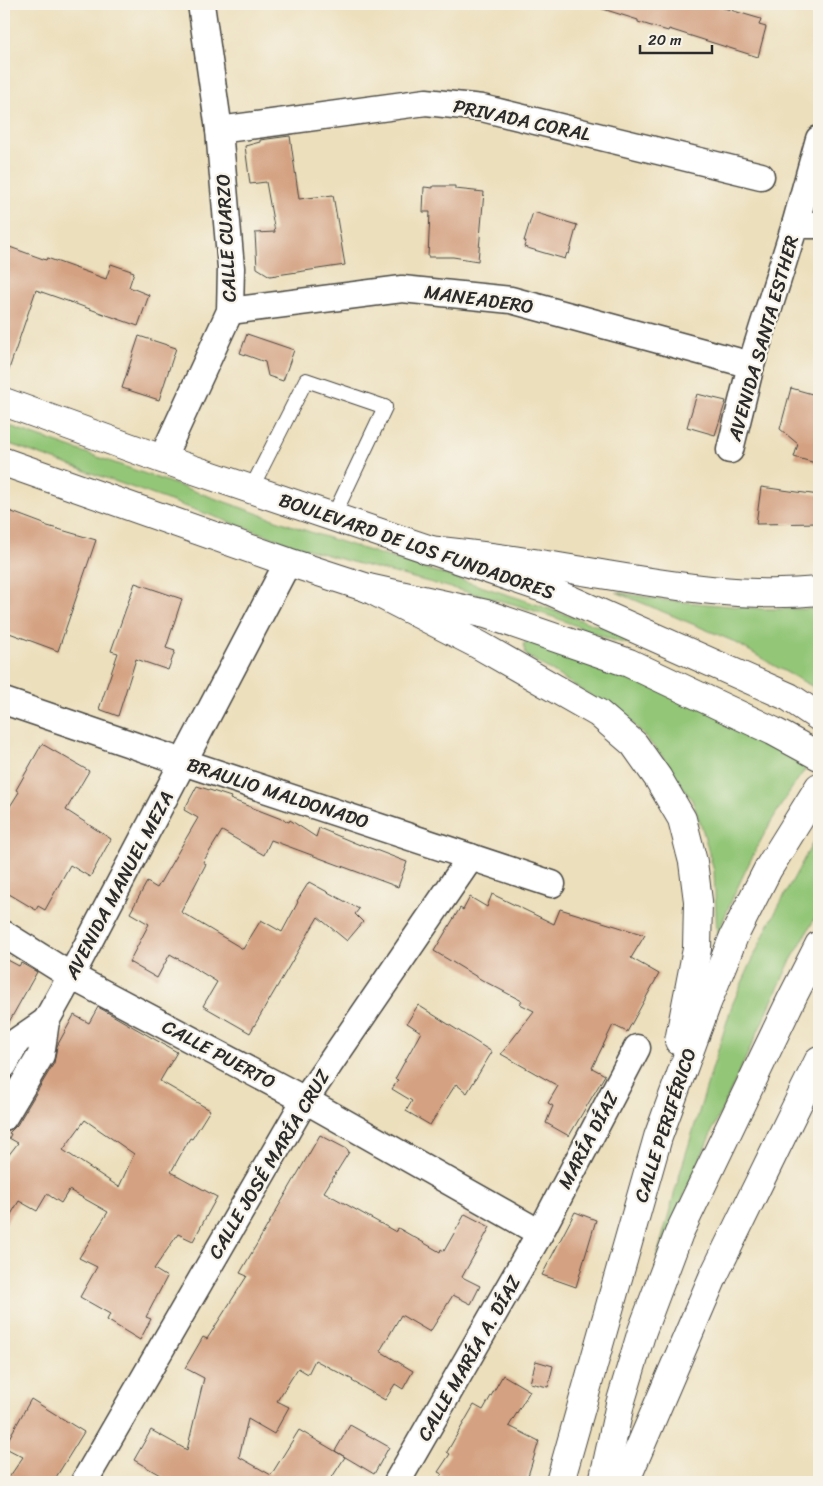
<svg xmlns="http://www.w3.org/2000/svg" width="823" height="1486" font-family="Sriracha,sans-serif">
	<rect width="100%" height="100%" fill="#f7f3e8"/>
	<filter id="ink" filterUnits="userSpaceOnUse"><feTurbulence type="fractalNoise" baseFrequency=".02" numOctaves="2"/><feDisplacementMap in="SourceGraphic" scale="10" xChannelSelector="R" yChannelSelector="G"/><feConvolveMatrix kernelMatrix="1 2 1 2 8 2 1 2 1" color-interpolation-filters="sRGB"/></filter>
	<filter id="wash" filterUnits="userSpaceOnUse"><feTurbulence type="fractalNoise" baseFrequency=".0096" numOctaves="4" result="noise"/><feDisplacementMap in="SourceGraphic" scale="20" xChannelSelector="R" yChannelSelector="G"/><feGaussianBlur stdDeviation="1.12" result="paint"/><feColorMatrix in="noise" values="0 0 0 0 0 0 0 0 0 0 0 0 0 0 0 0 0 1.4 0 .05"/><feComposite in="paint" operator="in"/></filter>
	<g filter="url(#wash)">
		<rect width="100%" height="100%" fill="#ecdfbc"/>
		<!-- green -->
		<g fill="#93c677" stroke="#5f7851">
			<polygon points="4,424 313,533 518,598 621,634 642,646 615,641 556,618 513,604 348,561 297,546 4,442"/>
			<polygon points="616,592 662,600 764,609 819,609 819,690 773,665 733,641"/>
			<path d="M530,641l78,22 136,65 65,37c-15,18 -26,37 -38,57 -21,37 -39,75 -54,114l-3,-65 -11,-40 -11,-31 -30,-44 -31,-35 -105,-66 -3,-11z"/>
			<polygon points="819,831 819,911 789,964 713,1129 656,1260 680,1173 732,1005 767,928"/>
		</g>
		<g id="blocks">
			<!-- building -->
			<g fill="#d4a282" fill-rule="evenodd">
				<polygon points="601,4 710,4 761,19 759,25 766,27 758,57 669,29 668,31 638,22 638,20 600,8"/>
				<polygon points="290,136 299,199 333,195 345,265 270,276 257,268 255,233 275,232 266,182 250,184 245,146 260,142 260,140"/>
				<polygon points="433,186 455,186 455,189 484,192 478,261 453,257 428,257 430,212 423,212 424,187 433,188"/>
				<polygon points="533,212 577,225 569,254 567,253 565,259 524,247 526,241 524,241"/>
				<polygon points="4,245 46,260 47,258 106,279 111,264 134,272 129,287 149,295 138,326 36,290 7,375 4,374"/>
				<polygon points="247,334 294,350 283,381 268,376 265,362 240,353"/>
				<polygon points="139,336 176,348 159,400 122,388"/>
				<polygon points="791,388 819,396 819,464 794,457 798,444 780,429"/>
				<polygon points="697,394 726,401 715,435 687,427"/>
				<polygon points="761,487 819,495 819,523 756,524"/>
				<polygon points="4,509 44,524 44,525 96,540 58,651 4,631"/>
				<polygon points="135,583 182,599 166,648 175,651 168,670 136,659 118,716 99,709 118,653 111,651"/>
				<polygon points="42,744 89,771 66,810 111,839 90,877 70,865 45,910 38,906 36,910 4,891 4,816 19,792 16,790"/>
				<polygon points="197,786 231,797 230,799 289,822 290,820 316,837 319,828 360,845 360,844 407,862 398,887 271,840 264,855 222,831 203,862 206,864 181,912 243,949 261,920 282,932 298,902 297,901 309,882 359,909 355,914 363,922 347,941 318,917 250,1033 203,1006 217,982 201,972 170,954 157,978 129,962 149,924 130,913 147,882 157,888 198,818 184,810"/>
				<polygon points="492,894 554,924 560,909 645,935 631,958 659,974 627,1032 613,1025 592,1068 605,1075 569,1136 546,1123 553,1106 548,1103 558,1086 501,1054 534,1011 520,1004 522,1001 482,980 434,951 460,908 463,910 470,897 487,907"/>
				<polygon points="4,958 19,966 21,963 37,972 4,1031"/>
				<polygon points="418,1005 492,1052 467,1093 456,1084 430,1125 406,1111 412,1101 392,1089 398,1080 395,1079 421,1032 407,1023"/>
				<path d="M98,1007l79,45 -17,29 50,29 -18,29 -2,-1 -19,34 46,25 -24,44 -15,-7 -24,35 13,8 -21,40 5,2 -11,21 -33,-20 3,-6 -30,-17 17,-30 -18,-9 29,-46 -39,-22 -8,13 -14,-9 -10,17 -18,-10 -15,25v-65l14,-18 -9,-5 2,-4 -2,-1 8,-8 37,-62 3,-17 17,-31 15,8zM85,1120l49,34 -15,33 -56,-37z"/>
				<polygon points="320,1135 347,1149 349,1152 324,1192 396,1232 398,1228 440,1252 441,1249 444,1251 465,1214 490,1227 462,1277 480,1286 471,1304 453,1295 430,1332 401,1315 380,1351 413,1371 403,1389 395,1384 385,1400 352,1381 353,1380 315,1360 308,1374 298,1368 277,1401 289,1407 274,1434 248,1419 239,1457 271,1475 299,1430 345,1457 329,1482 172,1482 134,1460 151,1430 187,1450 204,1378 185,1368 203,1337 207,1339 247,1276 240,1273"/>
				<polygon points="575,1212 596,1220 576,1287 542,1275"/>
				<polygon points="536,1361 553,1366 548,1387 530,1383"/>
				<polygon points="503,1375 530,1391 509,1426 539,1441 526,1482 437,1482 442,1474 438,1472 450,1454 447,1452 474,1405 483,1410"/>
				<polygon points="31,1399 84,1432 53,1482 6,1482 23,1457 4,1447"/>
				<polygon points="350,1425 389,1447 374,1474 335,1451"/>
			</g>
		</g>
	</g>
	<g filter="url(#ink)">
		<use href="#blocks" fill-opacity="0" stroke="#484641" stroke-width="1"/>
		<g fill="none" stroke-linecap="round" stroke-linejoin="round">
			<!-- service casing -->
			<g stroke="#484641" stroke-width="16">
				<polyline id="service" points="251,489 306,380 385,407 333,517"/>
			</g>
			<!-- minor casing -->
			<g stroke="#484641" stroke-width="29">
				<g id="minor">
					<polyline points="219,130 426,102 482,108 761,176"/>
					<polyline points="795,225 819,225"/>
					<polyline points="230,311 402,289 511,300 751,365"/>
					<polyline points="730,450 751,365 795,225 819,139"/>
					<polyline points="162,459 230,311 231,268 219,130 201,4"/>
					<polyline points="4,701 183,762 552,884"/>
					<polyline points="4,934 71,976 305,1100 540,1233"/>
					<polyline points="4,1065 17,1041 46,1021"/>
					<polyline points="4,1117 41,1055 46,1021 71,976 288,562"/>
					<polyline points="84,1482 305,1100 471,857"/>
					<polyline points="397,1482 540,1233 637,1048"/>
				</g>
			</g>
			<!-- primary casing -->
			<g stroke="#484641" stroke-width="30">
				<g id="primary">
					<polyline points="4,402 162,459 546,589 789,697 819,717"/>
					<polyline points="4,462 288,562 368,588 486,614 629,663 773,731 819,756"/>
				</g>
			</g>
			<!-- trunk casing -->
			<g stroke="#484641" stroke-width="30">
				<g id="trunk">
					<path d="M427,550c60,5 120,15 180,25 72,12 139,23 212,16"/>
					<polyline points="368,588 479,645 598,713 634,744 658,778 682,819 693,862 698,901 697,949 679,1041"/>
					<polyline points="560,1482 658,1137 707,1003 734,936 768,869 819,787"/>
					<polyline points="603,1482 620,1404 642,1331 679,1233 792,998 819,945"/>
					<polyline points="625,1482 713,1277 819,1060"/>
				</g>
			</g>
			<!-- service -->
			<use href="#service" stroke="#fff" stroke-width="14"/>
			<!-- minor -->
			<use href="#minor" stroke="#fff" stroke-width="26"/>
			<!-- primary -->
			<use href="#primary" stroke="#fff" stroke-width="28"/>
			<!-- trunk -->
			<use href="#trunk" stroke="#fff" stroke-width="28"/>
		</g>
	</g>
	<g text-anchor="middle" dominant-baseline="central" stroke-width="4.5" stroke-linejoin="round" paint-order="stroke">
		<!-- street labels -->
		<g font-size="19" fill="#2b2b2b" stroke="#f7f3e8">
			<text transform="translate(522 120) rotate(12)">PRIVADA CORAL</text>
			<text transform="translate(226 238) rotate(-93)">CALLE CUARZO</text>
			<text transform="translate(479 299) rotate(8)">MANEADERO</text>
			<text transform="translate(763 338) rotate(-74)">AVENIDA SANTA ESTHER</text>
			<text transform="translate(417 546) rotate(19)">BOULEVARD DE LOS FUNDADORES</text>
			<text transform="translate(278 793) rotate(18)">BRAULIO MALDONADO</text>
			<text transform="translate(119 885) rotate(-62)">AVENIDA MANUEL MEZA</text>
			<text transform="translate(219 1054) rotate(28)">CALLE PUERTO</text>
			<text transform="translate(665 1125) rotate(-72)">CALLE PERIFÉRICO</text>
			<text transform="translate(588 1140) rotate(-62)">MARÍA DÍAZ</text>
			<text transform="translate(269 1164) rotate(-59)">CALLE JOSÉ MARÍA CRUZ</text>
			<text transform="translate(469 1358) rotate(-60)">CALLE MARÍA A. DÍAZ</text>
		</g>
	</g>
	<!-- margin -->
	<rect width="823" height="1486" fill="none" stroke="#f7f3e8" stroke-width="20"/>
	<!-- scale -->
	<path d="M640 45v8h72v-8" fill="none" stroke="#2b2b2b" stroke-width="2.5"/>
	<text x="648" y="45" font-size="15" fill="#2b2b2b" stroke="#f7f3e8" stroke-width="4" paint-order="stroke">20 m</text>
</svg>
